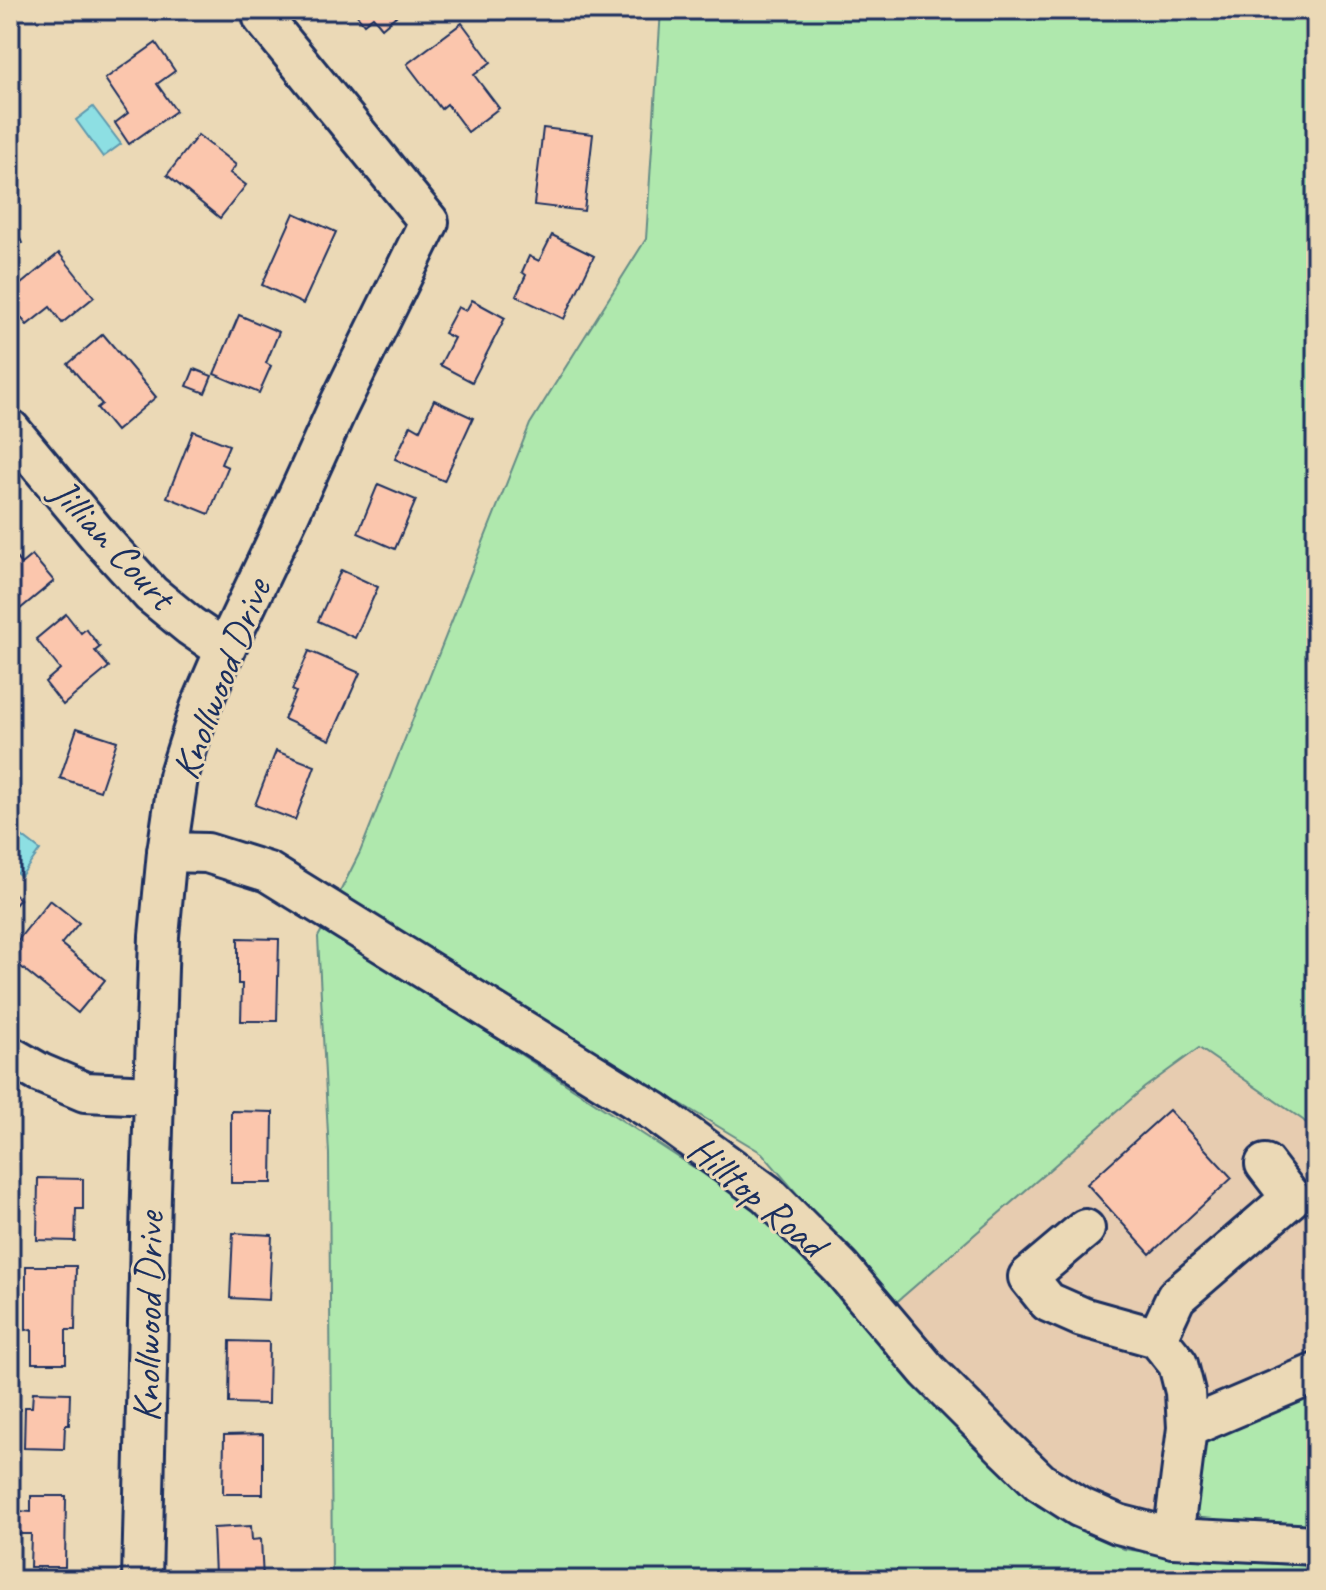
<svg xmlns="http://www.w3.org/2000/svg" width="1326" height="1590" font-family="Caveat,sans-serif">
	<rect width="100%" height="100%" fill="#ebd9b6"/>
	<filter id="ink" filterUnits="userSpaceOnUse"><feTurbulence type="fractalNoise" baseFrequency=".0125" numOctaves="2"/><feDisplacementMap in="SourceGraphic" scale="16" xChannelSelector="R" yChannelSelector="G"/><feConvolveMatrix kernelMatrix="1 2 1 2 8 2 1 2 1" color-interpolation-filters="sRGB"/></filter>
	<g filter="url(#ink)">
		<!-- built -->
		<polygon fill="#e7ccb0" points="1199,1047 1303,1120 1316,1133 1316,1358 1204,1522 1122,1508 1038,1456 893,1305 1144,1088"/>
		<!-- green -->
		<g fill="#afe8ad" stroke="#658c86" stroke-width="2">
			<polygon points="661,10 1316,10 1316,1133 1303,1120 1199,1048 1144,1088 893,1305 762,1153 506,998 339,894 360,852 530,424 646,239"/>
			<polygon points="324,926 753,1206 812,1262 1038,1506 1124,1549 1209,1560 1316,1566 1316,1580 332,1580 329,1154 318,937"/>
			<polygon points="1316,1358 1316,1526 1204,1522 1193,1508 1208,1405"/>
		</g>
		<!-- water -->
		<g fill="#8ddfe3" stroke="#5f99ae" stroke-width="2">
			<polygon points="93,107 121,144 103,157 76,120"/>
			<polygon points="10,827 40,850 21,876 12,869 16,864 10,859"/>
		</g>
		<!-- building -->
		<g fill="#fbc6ad" stroke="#1b2f5e" stroke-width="2">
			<polygon points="403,10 382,28 373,17 364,24 354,11"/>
			<polygon points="462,23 491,62 474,75 499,108 468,132 447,104 441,109 407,64"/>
			<polygon points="156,43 175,71 157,84 176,111 129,144 115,123 128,113 105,79"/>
			<polygon points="543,128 593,134 584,211 534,205"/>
			<polygon points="198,135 236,165 230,173 246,185 220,218 167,175"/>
			<polygon points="294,213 336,232 303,304 262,285"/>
			<polygon points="10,218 22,243 10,249"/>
			<polygon points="552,235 594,256 564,319 516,296 526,275 522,272 529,256 539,261"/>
			<polygon points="59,253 94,297 62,323 50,307 27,325 10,304 10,293"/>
			<polygon points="472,300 505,318 472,382 440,365 454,338 444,333 458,307 466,311"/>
			<polygon points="239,315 279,332 266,363 271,366 259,393 214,374"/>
			<polygon points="103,334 156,397 116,431 97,408 102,404 68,364"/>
			<polygon points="194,369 212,376 205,393 187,386"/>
			<polygon points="434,400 473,418 444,481 395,459 411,425 420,430"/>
			<polygon points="193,431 229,445 221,464 228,467 209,514 167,497"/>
			<polygon points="378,484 416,500 395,549 358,533"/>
			<polygon points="10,551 21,564 32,555 54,581 14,614 10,609"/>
			<polygon points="341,570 378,587 355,638 318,621"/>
			<polygon points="66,614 81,633 86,629 100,647 95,651 109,667 63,705 45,682 60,669 36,639"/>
			<polygon points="309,651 360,673 330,740 284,719 296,692 292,690"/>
			<polygon points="77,728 117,741 100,791 60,778"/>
			<polygon points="276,751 315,766 295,820 255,805"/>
			<polygon points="10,890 20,899 10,911"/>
			<polygon points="50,900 79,923 61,944 105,980 78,1013 10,958 10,950"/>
			<polygon points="238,938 279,939 277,1021 241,1021 242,984 238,984"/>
			<polygon points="1169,1110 1232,1178 1150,1254 1087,1184"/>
			<polygon points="231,1111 273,1112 272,1183 231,1183"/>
			<polygon points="38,1178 83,1179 83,1209 76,1209 75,1241 37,1240"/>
			<polygon points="233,1233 272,1235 269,1300 230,1298"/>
			<polygon points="26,1266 76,1266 75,1330 66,1330 66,1363 32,1363 32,1329 26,1330"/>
			<polygon points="230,1341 269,1342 268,1404 229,1403"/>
			<polygon points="33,1392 70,1393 69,1425 65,1425 64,1449 24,1448 25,1407 32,1407"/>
			<polygon points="263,1434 263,1494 223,1494 224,1435"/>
			<polygon points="31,1496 66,1496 65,1567 30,1567 31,1534 17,1534 18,1511 31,1512"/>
			<polygon points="251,1526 252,1540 261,1539 263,1580 225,1580 224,1574 215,1575 213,1528"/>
		</g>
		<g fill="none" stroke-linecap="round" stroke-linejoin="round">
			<!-- minor casing -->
			<g stroke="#1b2f5e" stroke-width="44">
				<g id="minor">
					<polyline points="10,429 102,540 151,594 190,626 225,650"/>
					<polyline points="167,852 207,853 268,872 655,1112 767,1194 840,1267 928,1371 1006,1449 1040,1482 1079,1507 1118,1524 1173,1538 1316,1545"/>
					<polyline points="10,1056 40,1073 85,1092 153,1095"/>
					<polyline points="1085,1229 1028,1277 1048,1302 1082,1317 1157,1338 1178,1364 1185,1392 1187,1428 1173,1538"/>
					<polyline points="1157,1338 1176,1297 1291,1198 1265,1164"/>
					<polyline points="1187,1428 1316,1373"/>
					<polyline points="142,1580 151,1193 159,936 167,852 178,777 200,708 225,650 290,513 338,407 429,222 263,18"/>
				</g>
			</g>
			<!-- minor -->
			<use href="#minor" stroke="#ebd9b6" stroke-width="38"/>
		</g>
	</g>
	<g text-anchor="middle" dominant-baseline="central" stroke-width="6" stroke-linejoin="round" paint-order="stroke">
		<!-- street labels -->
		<g font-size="40" fill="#1b2f5e" stroke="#ebd9b6">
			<text transform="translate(113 544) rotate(47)">Jillian Court</text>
			<text transform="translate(221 679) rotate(-69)">Knollwood Drive</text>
			<text transform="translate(757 1196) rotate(40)">Hilltop Road</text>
			<text transform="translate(148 1317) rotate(-89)">Knollwood Drive</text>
		</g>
	</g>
	<!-- margin -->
	<rect width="1326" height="1590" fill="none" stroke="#ebd9b6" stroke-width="40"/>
	<rect x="20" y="20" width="1286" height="1550" fill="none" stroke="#1b2f5e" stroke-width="3" filter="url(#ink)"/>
</svg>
